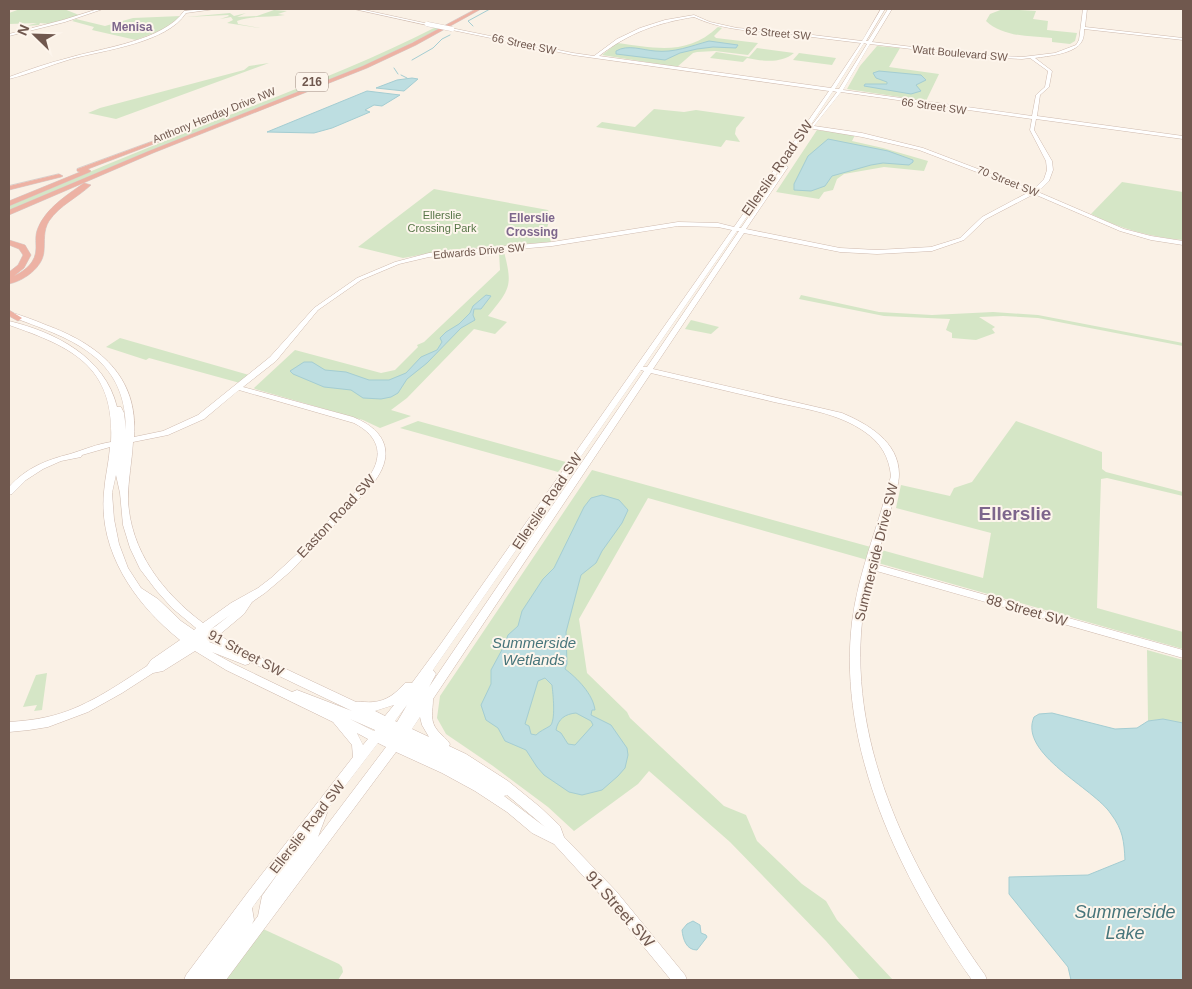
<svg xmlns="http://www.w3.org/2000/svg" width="1192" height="989" font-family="Helvetica,sans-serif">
	<rect width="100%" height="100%" fill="#faf1e6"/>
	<!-- green -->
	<g fill="#d5e6c6">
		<polygon points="20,9 64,9 79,15 50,24 40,23 39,25 25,26 37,23 9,24 9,13"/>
		<path d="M1003,9l33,2 -3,8 15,2 -1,9 30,3 -2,8 -5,3 -18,-2v-4c-23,-2 -49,-1 -66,-17l4,-7z"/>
		<path d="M274,10l13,1 -9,3 7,1c-16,3 -33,0 -48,6l1,3 22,4h-1l-32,-5 6,-3 -2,-3 -11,2 9,-3 -1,-1 -42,2 44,-4 4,3 12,-3 -9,4 20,-1z"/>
		<polygon points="181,16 164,29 136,40 92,30 94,27 72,21 76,19 105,26 133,18"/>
		<path d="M436,27l5,1 -71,36 -361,148v-6c67,-29 135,-57 203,-84 76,-30 152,-58 224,-95z"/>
		<path d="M718,27l4,1 -8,8 2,2 42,5 -10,12 -33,-4 -18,1 -4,1 -16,14 -75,-12 15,-12c39,5 70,13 101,-16z"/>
		<polygon points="877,46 900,48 889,67 939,74 926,101 847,89 860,66"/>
		<path d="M757,48l37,5c-13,11 -32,8 -47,5l-4,4 -33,-4 6,-6 33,5z"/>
		<polygon points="799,53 836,58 832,65 793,60"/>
		<polygon points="269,63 116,119 88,113 100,108 244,70 249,66"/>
		<polygon points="654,109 684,112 696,110 745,117 736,128 735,134 740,142 726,140 721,147 596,127 602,122 635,127"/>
		<polygon points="817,130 855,135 852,141 883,148 928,161 924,171 884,167 844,174 837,179 833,190 824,192 819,199 776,192"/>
		<path d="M1122,182l61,10v48c-32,-3 -63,-11 -92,-26z"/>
		<polygon points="434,189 548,210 551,215 547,228 551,242 448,250 403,258 358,247"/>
		<path d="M499,252h5c9,34 6,37 -16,64l19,6 -12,12 -21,-5 -67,69 -16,12 20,6 -31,12 -17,-8 -108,-31 -1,-1 41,-38 86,23 14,-3 23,-23 -1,-2 7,-3 76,-72z"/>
		<polygon points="801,295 879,312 932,315 993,312 1038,315 1183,343 1183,346 1038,318 1003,316 979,317 995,327 992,329 995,333 976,340 952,338 952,333 946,330 950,319 884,316 799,299"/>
		<polygon points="691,320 719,327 711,334 685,329"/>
		<polygon points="120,338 249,375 240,383 149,358 146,360 106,347"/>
		<polygon points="418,421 566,462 558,472 400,428"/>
		<polygon points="1016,421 1102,452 1102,469 1106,472 1183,492 1183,496 1107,478 1101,479 1097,608 1183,632 1183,649 648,498 579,619 587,673 627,712 630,718 724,806 746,815 757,841 802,884 826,901 837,920 893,980 860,980 826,941 730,842 649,771 638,784 574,831 548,807 493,766 446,734 437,718 440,696 592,470 983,578 991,533 896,508 901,485 950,496 954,488 972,482"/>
		<polygon points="1147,650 1183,660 1183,723 1163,719 1148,721"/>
		<polygon points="47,673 42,710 34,711 37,705 23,707 36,675"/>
		<polygon points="261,928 339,964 342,967 343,972 338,980 226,980"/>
	</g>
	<!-- water -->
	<g fill="#bddee1" stroke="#a4cdd2" fill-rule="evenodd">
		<path d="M709,41l29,4 -2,3 -23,-1 -16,2 -17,4 -15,7 -49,-6v-3c12,-7 26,-1 39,0 19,2 36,-5 54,-10z"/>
		<polygon points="879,71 921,75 926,80 916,85 921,91 911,94 864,86 865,84 887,84 887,82 876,78 873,73"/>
		<polygon points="412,78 418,79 404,91 376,88 397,80"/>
		<polygon points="367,91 400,95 382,106 374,105 365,110 370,112 332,128 314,133 267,132"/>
		<polygon points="828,139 888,151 913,160 913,162 909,165 883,163 871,165 832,176 825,186 811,191 794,190 794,184 808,156"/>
		<polygon points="486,295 491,296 481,309 474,309 473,315 475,320 461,328 427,363 407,379 398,393 391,397 381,399 363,398 351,390 324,387 293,374 290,371 304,362 312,362 325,370 346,372 369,380 389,380 406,373 421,357 437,350 442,342 440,338 446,332 459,324 470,313 473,306"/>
		<path d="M602,495l17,5 9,10 -6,13 -20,28 -6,12 -15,12 -15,57 1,32 -2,5c12,9 28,25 30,41h-3l-1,5 20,10 16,23 1,7 -3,13 -7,8 -16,14 -20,5 -13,-3 -25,-17 -7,-8 -11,-17 -21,-9 -7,-13 -12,-8 -5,-15 10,-21v-14l13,-24 4,-11 10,-9 4,-15 21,-32 11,-11 30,-61 7,-9zM545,678l7,7c1,9 4,36 -2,41 -5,3 -10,5 -14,9l-5,-1 -2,-8 -4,-2 13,-43zM576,713l15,8 2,4 -18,20 -7,-1 -7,-11 -5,-3c2,-11 9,-16 20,-17z"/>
		<path d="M1052,713l63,16 22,-1 11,-7 15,-2 20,4v257h-112l-3,-13 -59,-73v-17l79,-2 37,-15c-1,-19 -2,-30 -14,-46 -17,-26 -93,-60 -77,-97l5,-3z"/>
		<path d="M693,921l7,4 1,8 5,2 1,2 -10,13c-11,0 -14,-11 -15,-20l5,-6z"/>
	</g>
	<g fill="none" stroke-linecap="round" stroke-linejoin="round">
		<!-- stream -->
		<g stroke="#a4cdd2" stroke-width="1">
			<polyline points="473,26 468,21 490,9"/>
			<polyline points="412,60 433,48 442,39 450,35"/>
			<polyline points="394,68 398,74"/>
			<polyline points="401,75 407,78"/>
		</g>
		<!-- secondary casing -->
		<g stroke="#cfbaae" stroke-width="1">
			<g id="secondary">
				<polygon points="98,9 103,9 65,22 9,36 9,34 63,20"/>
				<path d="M205,9h10l-29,4c-19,30 -82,37 -115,46 -21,6 -41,15 -62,20v-2c19,-7 39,-14 59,-19 33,-10 96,-17 116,-47z"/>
				<polygon points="354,9 360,9 429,24 427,25"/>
				<path d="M881,9h4l-19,32h2l20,-32h4l-20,33 106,13 44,2 33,-4 21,-8 3,-5 4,-31h4l-2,18 98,11v2l-99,-11c0,4 0,9 -2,12 -6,13 -35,15 -47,17l17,13 -3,16 -9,8 -3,21 146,20v3l-147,-20 -2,11 18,31 1,9 -4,11 -11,11 86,37 27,7 32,5v4l-32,-5 -31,-9 -86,-37 -48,25 -22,21 -32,11 -55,3 -37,-2 -96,-19 -91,136 189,44c26,11 57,29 57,61 0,10 -4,21 -7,31 -5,19 -11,39 -17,59l308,86v8l-310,-88c-4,17 -9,35 -11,52 -13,128 51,252 123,353l2,5h-15c-71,-101 -135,-231 -120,-358 6,-50 27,-97 39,-146 -2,-19 -10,-33 -26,-44 -27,-19 -60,-23 -91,-30 -41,-10 -82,-19 -123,-29l-218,326c0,12 -4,22 5,32 4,5 9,8 12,13l-1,2 17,8 42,27 32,26 20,19 4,11 52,54 69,84 2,5h-16l-65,-79 -52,-57 -22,-11 -25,-21 -32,-21 -33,-18 -46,-21 -170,228h-42l2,-5 62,-83 105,-135 -1,-12 -19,-23 -107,-52 -31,-19 -32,20 -10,2 -31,20 -34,19 -40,15 -19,3 -20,2v-10c13,-1 25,-2 38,-5 37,-8 69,-31 100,-51l4,-6 29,-20c-44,-35 -82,-88 -76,-148 1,-15 5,-30 6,-45l-28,8 -1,2 -20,4 -18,8 -17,11 -14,14 -3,1v-8c17,-19 37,-27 61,-33 13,-4 27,-10 41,-12 4,-76 -39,-95 -102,-117v-4c46,11 96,36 108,86h4l3,6 2,17c0,-75 -57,-92 -117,-114v-4c12,3 25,8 37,13 52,19 93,51 88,112l29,-6 35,-16 72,-58 44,-49 43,-30 38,-16 34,-9 123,-11 126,-20 40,1 16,4 95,-136 -256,-36 -121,-25 -1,-2 122,25 21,3 23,-17 23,-11 25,-8 29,-5 16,7 27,6 51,4 74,9zM694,17c30,14 61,14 94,17 24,3 48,6 73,9l-30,45 -232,-32c30,-23 57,-33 95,-39zM864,43l3,1 -28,45h-4zM870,44l108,13 44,2 8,-1 18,13 -3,16 -9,8 -4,21 -189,-26zM833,91l4,1 -25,33 1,1h-3zM841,92l191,27 -2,11 16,31 1,9 -3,9 -11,11 -110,-42 -61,-15 -48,-7zM808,128l54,9 57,13 110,42 -47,25 -22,21 -29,9 -54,3 -37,-2 -94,-19 42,-62 -3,-2 -2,1 -42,62h-2zM678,226l40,1 14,3 -292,415 -28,38h-7c-9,10 -18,18 -32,19 -6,1 -11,-1 -17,0l-119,-56 -18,-11 25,-21 8,-12 13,-9 26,-22 80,-85c25,-30 17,-55 -18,-69l-110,-30 33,-26 42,-51 43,-30 38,-16 30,-7 123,-11zM737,231h2l-92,136h-4zM641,370l3,1 -215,316 7,-13 -3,-4zM239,390l115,33c27,14 31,35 11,59l-68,72 -26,24 -13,10 -27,15 -28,20c-40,-30 -73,-72 -75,-124 0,-19 4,-38 5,-57l35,-7 36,-16zM116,475l4,18 3,32 7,23 10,21 16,21 16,18 24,20 -2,2 -13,-9 -23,-22 -17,-11 -13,-20 -9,-24 -5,-25 -2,-26zM230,615l-14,11 -5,3zM212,640l10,7 -13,-5zM212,652l33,13 4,-1 1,-2 102,49 -55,-21 -5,2 -58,-28zM394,705l-9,11 -10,-5zM407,705l-10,17 -2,-1zM420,717l2,8 7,12 -17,-8zM350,719l25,11 -1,1zM357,733l11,6 -5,6zM378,743l8,4 -68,90 9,-24 -1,-2zM507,795l38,32 -41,-31zM284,865l-22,31 -4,20 -6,8 2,-4 -2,-12z"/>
			</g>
		</g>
		<!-- highway casing -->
		<g stroke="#d7d0cd" stroke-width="1">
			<g id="highway">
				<polygon points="476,9 481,9 416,45 367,68 153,153 9,215 9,210 149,151 363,66 412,43"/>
				<polygon points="167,136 172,137 88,169 91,171 90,172 9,206 9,201 80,172 77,171 77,169"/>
				<polygon points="59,174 63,176 61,177 9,190 9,186"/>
				<path d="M84,183l7,2c-14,13 -31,20 -42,36 -6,10 -4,19 -5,30 -1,17 -21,30 -35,33v-12l9,-7 5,-10 -4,-6 -10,-4v-5l16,5 6,10 -7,13 -10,8c12,-6 22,-14 22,-28 0,-7 -1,-13 2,-20 8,-20 29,-33 46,-45z"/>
				<polygon points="9,310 22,318 18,321 9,316"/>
			</g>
		</g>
		<!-- secondary -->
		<use href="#secondary" fill="#fff" fill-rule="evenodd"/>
		<!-- highway -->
		<use href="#highway" fill="#edb2a4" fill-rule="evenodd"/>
		<!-- secondary-bridge casing -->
		<g stroke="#cfbaae" stroke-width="5" stroke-linecap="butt">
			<polyline id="secondary-bridge" points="427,24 452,29"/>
		</g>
		<!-- secondary-bridge -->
		<use href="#secondary-bridge" stroke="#fff" stroke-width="4.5"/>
	</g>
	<g text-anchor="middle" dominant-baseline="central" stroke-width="4" stroke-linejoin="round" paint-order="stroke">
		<!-- far-street labels -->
		<g font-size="11" fill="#70584e" stroke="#fdf5ec">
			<text transform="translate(778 33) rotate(5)">62 Street SW</text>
			<text transform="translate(524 44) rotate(12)">66 Street SW</text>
			<text transform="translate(960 53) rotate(5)">Watt Boulevard SW</text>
			<text transform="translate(934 106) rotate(8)">66 Street SW</text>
			<text transform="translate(214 115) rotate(-22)">Anthony Henday Drive NW</text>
			<text transform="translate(1008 181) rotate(22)">70 Street SW</text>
			<text transform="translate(479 251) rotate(-5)">Edwards Drive SW</text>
		</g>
		<!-- far-park labels -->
		<g font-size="11" fill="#577547" stroke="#fdf5ec">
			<text x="442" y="215">Ellerslie<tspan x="442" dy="13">Crossing Park</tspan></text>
		</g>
		<!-- far-neighbourhood labels -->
		<g font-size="12" font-weight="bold" fill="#7d668c" stroke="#fdf5ec">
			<text x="132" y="27">Menisa</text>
			<text x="532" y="218">Ellerslie<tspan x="532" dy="14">Crossing</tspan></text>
		</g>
		<!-- shield labels -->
		<rect fill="#fdf5ec" stroke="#9a877d" stroke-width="1" x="296" y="72.5" width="32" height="19" rx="4"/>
		<g font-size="12" font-weight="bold" fill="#70584e">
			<text x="312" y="82">216</text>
		</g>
		<!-- street labels -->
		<g font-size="14" fill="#70584e" stroke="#fdf5ec">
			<text transform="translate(777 168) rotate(-55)">Ellerslie Road SW</text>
			<text transform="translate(547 501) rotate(-56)">Ellerslie Road SW</text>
			<text transform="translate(336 516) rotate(-47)">Easton Road SW</text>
			<text transform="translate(876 552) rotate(-76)">Summerside Drive SW</text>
			<text transform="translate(1027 610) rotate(16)">88 Street SW</text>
			<text transform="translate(246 653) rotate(28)">91 Street SW</text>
			<text transform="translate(307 827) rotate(-52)">Ellerslie Road SW</text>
		</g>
		<!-- water labels -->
		<g font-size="15" font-style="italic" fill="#47757b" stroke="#fdf5ec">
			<text x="534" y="642">Summerside<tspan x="534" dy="17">Wetlands</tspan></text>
		</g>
		<!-- near-street labels -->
		<g font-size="16" fill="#70584e" stroke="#fdf5ec">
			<text transform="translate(620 909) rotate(49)">91 Street SW</text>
		</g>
		<!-- near-water labels -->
		<g font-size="18" font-style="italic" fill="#47757b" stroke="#fdf5ec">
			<text x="1125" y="912">Summerside<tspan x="1125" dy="21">Lake</tspan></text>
		</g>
		<!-- district labels -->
		<g font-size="19" font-weight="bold" fill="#7d668c" stroke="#fdf5ec">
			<text x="1015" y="513">Ellerslie</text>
		</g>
	</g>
	<!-- border -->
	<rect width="1192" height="989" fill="none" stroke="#70584e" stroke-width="20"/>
	<!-- north arrow -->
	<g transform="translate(35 35) rotate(293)" stroke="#fdf5ec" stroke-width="4" paint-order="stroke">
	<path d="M0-4L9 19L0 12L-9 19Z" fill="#70584e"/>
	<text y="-8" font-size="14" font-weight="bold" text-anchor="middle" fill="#70584e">N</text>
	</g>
</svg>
